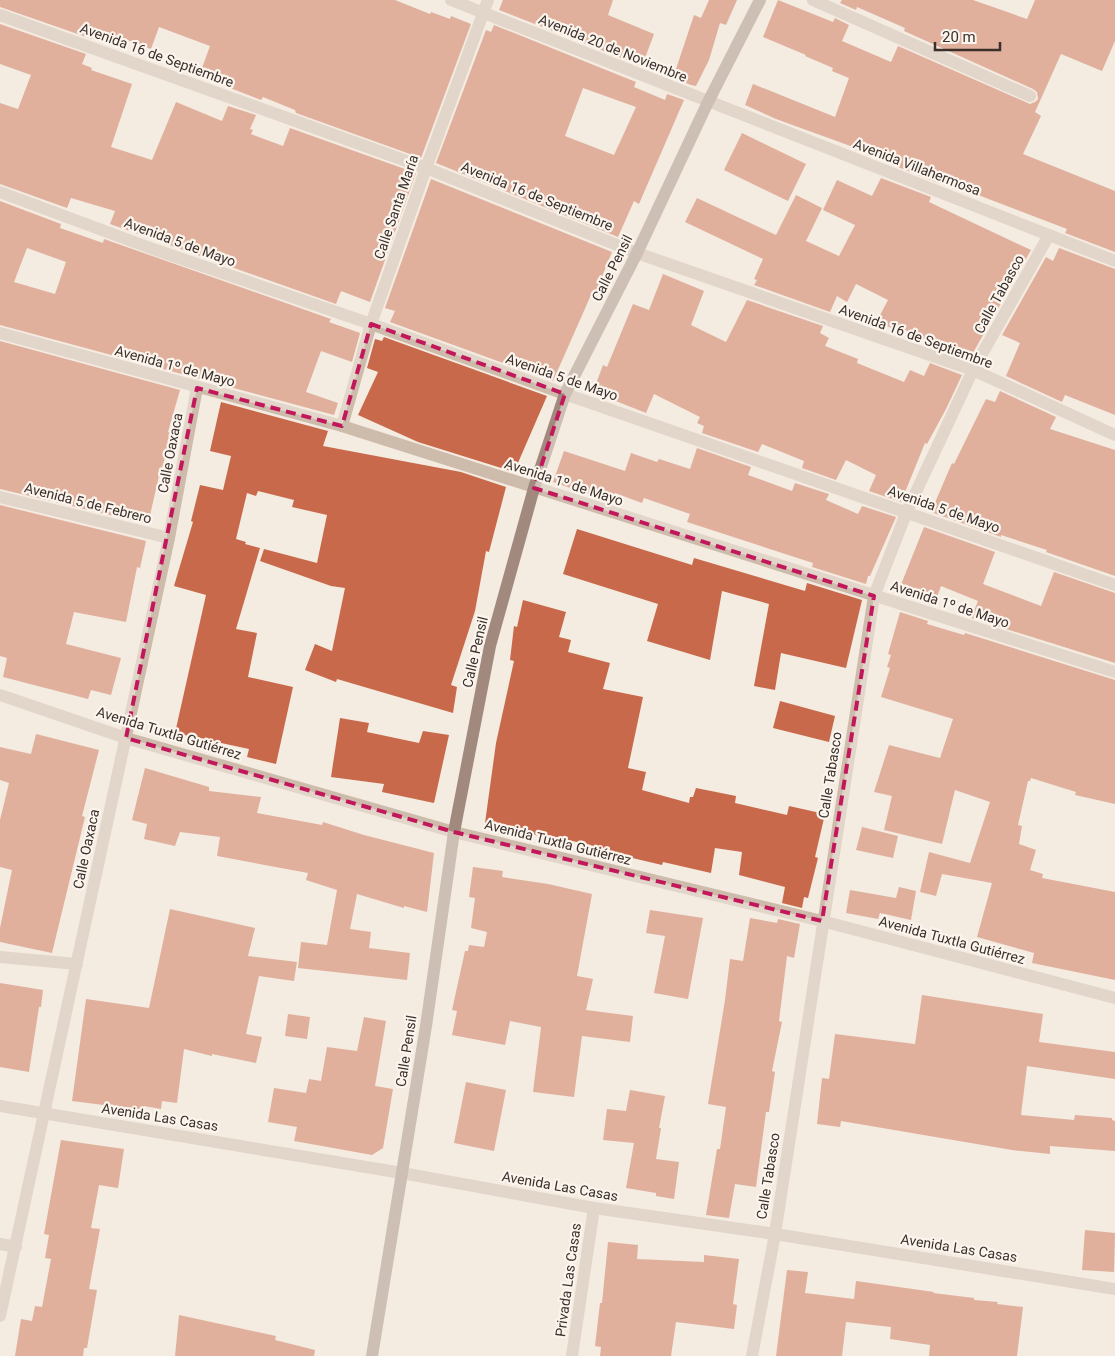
<svg xmlns="http://www.w3.org/2000/svg" width="1115" height="1356" font-family="Roboto,sans-serif">
	<rect width="100%" height="100%" fill="#f4ebe1"/>
	<!-- building -->
	<g fill="#c8694b" fill-rule="evenodd">
		<polygon points="0,0 395,0 430,14 431,12 450,19 451,16 471,24 421,158 296,113 295,110 263,97 261,100 199,76 210,46 159,27 151,49 114,35 112,40 102,36 101,39 93,36 92,39 0,7"/>
		<polygon points="503,0 613,0 608,15 654,34 642,66 499,10"/>
		<polygon points="709,0 737,0 726,25 720,23 709,60 696,86 691,85 673,78 694,15 701,18"/>
		<polygon points="778,0 833,22 835,18 849,25 842,41 891,62 898,46 1030,104 1035,102 1038,99 1037,92 1033,89 904,31 905,28 857,7 856,10 840,3 842,0 973,0 1027,19 1035,0 1115,0 1115,41 1102,71 1061,54 1035,112 1041,116 1023,154 1115,191 1115,252 1065,233 1067,229 939,180 938,183 888,163 889,160 776,119 745,105 753,84 835,117 849,78 832,71 833,68 805,56 806,55 763,37"/>
		<polygon points="0,24 86,54 82,64 92,68 91,70 132,84 111,147 152,160 176,102 222,121 228,106 256,115 250,129 253,130 251,134 283,146 290,128 416,173 370,302 341,291 336,304 110,224 115,211 71,198 67,208 0,184 0,103 18,109 31,75 0,64"/>
		<path d="M494,25l142,57 -2,5 31,13 2,-6 17,6 -45,104 -5,-3 -16,36 -182,-74 50,-133 5,2zM583,88l53,19 -22,48 -49,-19z"/>
		<polygon points="742,133 806,164 788,201 724,170"/>
		<polygon points="881,178 931,197 929,202 1031,250 969,360 936,349 938,346 897,326 895,330 877,321 888,300 856,284 847,302 837,296 830,312 754,285 757,280 754,279 763,259 685,222 697,198 776,235 796,195 822,208 806,241 839,256 855,225 823,210 837,180 872,196"/>
		<polygon points="431,179 612,252 594,296 591,295 553,381 390,322 395,311 385,308"/>
		<path d="M0,201l61,23 -1,4 43,15 1,-4 227,80 -2,3 31,11 -8,29 -31,-11 -15,41 32,11 -4,12 -334,-90zM27,248l39,14 -11,32 -41,-12z"/>
		<polygon points="1059,248 1115,269 1115,415 1065,395 1062,402 1006,376 1020,343 1002,335 1046,257 1053,261"/>
		<polygon points="663,274 704,291 691,325 726,342 747,300 823,326 820,333 829,338 825,346 858,359 857,363 904,382 910,370 924,376 930,363 962,375 946,409 927,444 925,443 901,502 869,491 876,475 846,460 836,480 802,468 804,461 762,444 758,452 702,433 704,426 697,423 700,417 654,394 646,413 593,392 603,365 607,367 633,304 649,310"/>
		<polygon points="384,337 547,396 514,472 418,442 358,415 378,372 367,368 375,339 382,341"/>
		<polygon points="0,341 180,390 168,432 172,433 162,468 161,467 148,524 0,489"/>
		<polygon points="1000,391 1056,417 1050,429 1115,450 1115,576 1046,552 1047,550 1001,535 1001,537 931,512 952,463 954,464 986,399 995,402"/>
		<polygon points="221,402 328,431 323,446 461,472 506,487 489,552 486,551 475,611 451,685 457,687 453,713 337,679 336,682 305,670 315,644 332,651 345,588 331,586 260,561 264,549 317,563 327,515 292,507 294,500 258,491 256,496 247,493 236,539 246,542 245,544 260,548 236,629 257,633 248,677 293,687 276,764 247,757 249,749 175,733 206,595 174,586 193,522 191,521 200,485 223,490 231,456 210,451"/>
		<polygon points="697,448 751,467 748,475 792,491 795,483 829,494 826,500 858,514 862,506 896,517 870,576 868,576 866,584 812,567 813,563 687,522 690,514 644,498 642,503 615,493 613,498 592,492 591,495 553,482 564,451 625,471 631,453 657,462 659,459 690,469"/>
		<polygon points="0,505 146,541 140,568 137,567 126,622 74,612 66,644 121,658 111,695 91,690 88,699 3,677 7,658 0,656"/>
		<polygon points="924,527 995,552 983,584 1041,606 1054,572 1115,593 1115,663 971,618 978,601 941,586 934,606 904,596 906,590 900,587"/>
		<polygon points="577,529 692,565 694,558 805,591 807,583 862,600 846,668 781,653 775,690 754,686 769,604 722,591 710,660 647,641 658,604 563,574"/>
		<polygon points="523,600 566,612 559,637 571,640 568,652 610,663 603,689 643,697 628,768 646,772 642,790 689,803 690,797 693,797 696,788 736,796 735,803 787,815 789,806 825,814 815,857 818,858 808,898 804,897 802,908 782,903 785,887 739,875 742,852 715,848 711,873 663,862 662,865 590,848 591,845 544,835 544,837 485,823 496,743 514,661 510,660 514,626 517,627"/>
		<polygon points="900,612 928,621 927,624 964,635 965,633 1115,680 1115,804 1075,795 1076,792 1031,778 1030,781 1028,781 1018,825 1022,826 1019,844 1036,850 1030,870 1043,874 1042,878 1115,892 1115,980 1032,963 1034,953 977,937 992,883 942,874 936,896 920,892 929,852 970,863 990,802 955,790 942,844 884,830 892,796 874,792 889,745 940,758 953,719 881,697 890,668 887,667 891,655 888,654"/>
		<polygon points="780,701 835,716 829,742 773,728"/>
		<polygon points="340,718 369,723 367,732 419,743 423,731 449,735 434,803 382,792 384,784 331,777"/>
		<polygon points="36,734 99,750 82,816 85,817 52,953 0,942 0,928 12,870 0,867 0,820 9,783 0,780 0,747 31,754"/>
		<polygon points="145,768 209,787 209,791 261,797 257,813 322,825 323,822 364,835 434,853 427,912 404,906 404,908 357,894 350,929 371,932 369,948 410,953 407,980 298,968 301,942 327,945 337,890 306,880 308,873 217,856 220,837 180,832 175,846 144,839 147,824 132,820"/>
		<polygon points="862,827 898,836 893,858 856,850"/>
		<polygon points="473,867 503,871 502,877 548,884 592,894 577,976 593,979 586,1010 633,1016 630,1042 582,1036 574,1097 533,1092 541,1027 510,1021 505,1045 452,1035 457,1011 452,1010 465,951 468,951 469,945 484,947 487,932 471,928 475,898 469,897"/>
		<polygon points="899,887 916,891 911,920 880,913 878,919 846,913 850,890 896,898"/>
		<polygon points="170,909 255,928 248,956 297,962 294,981 259,976 246,1034 262,1037 256,1063 212,1054 212,1056 184,1049 177,1103 162,1101 161,1109 144,1106 143,1110 72,1101 86,999 149,1008"/>
		<polygon points="650,910 703,918 688,999 654,993 665,936 646,933"/>
		<polygon points="750,918 777,923 778,919 800,924 794,958 787,956 779,1021 782,1022 772,1071 775,1072 769,1112 766,1112 756,1187 735,1184 729,1218 706,1215 717,1149 720,1149 726,1107 708,1104 725,1000 730,959 743,961"/>
		<polygon points="0,983 43,990 41,1007 39,1007 29,1072 0,1067"/>
		<polygon points="922,995 1043,1014 1039,1042 1115,1052 1115,1079 1027,1066 1021,1115 1074,1120 1075,1115 1112,1118 1112,1120 1115,1121 1115,1151 1050,1146 1050,1154 1012,1150 841,1121 840,1127 817,1124 822,1078 829,1079 835,1034 915,1044"/>
		<polygon points="288,1014 310,1017 307,1039 285,1036"/>
		<polygon points="364,1017 386,1021 375,1086 393,1089 383,1148 372,1155 294,1141 297,1127 268,1122 274,1088 306,1093 309,1079 321,1081 327,1047 357,1051"/>
		<polygon points="466,1082 506,1090 494,1151 454,1143"/>
		<polygon points="630,1090 665,1096 659,1128 661,1128 656,1159 679,1162 674,1199 656,1196 656,1193 626,1188 634,1143 603,1140 607,1109 626,1111"/>
		<polygon points="61,1140 124,1149 118,1188 99,1185 91,1228 100,1229 89,1289 97,1290 87,1348 84,1348 83,1356 15,1356 21,1319 32,1321 35,1306 42,1307 51,1259 45,1258 49,1235 44,1234"/>
		<polygon points="1085,1230 1115,1233 1114,1272 1082,1270"/>
		<polygon points="608,1242 638,1245 637,1259 704,1262 704,1255 739,1259 733,1304 737,1305 734,1329 676,1322 671,1356 600,1356 601,1347 595,1346 600,1303 602,1303"/>
		<polygon points="787,1270 808,1272 805,1293 854,1299 856,1281 934,1292 933,1293 974,1298 974,1300 998,1302 997,1304 1023,1307 1017,1356 929,1356 930,1345 890,1339 891,1327 846,1322 842,1356 776,1356"/>
		<polygon points="179,1315 276,1336 275,1340 315,1350 314,1356 175,1356"/>
	</g>
	<g fill="none" stroke-linecap="round" stroke-linejoin="round">
		<!-- minor -->
		<g stroke="#cdbbac" stroke-width="12">
			<polyline points="451,0 1115,261"/>
			<polyline points="813,0 1030,96"/>
			<polyline points="0,15 426,168 637,253 973,370 1115,435"/>
			<polyline points="0,192 153,249 371,324 565,394 1115,585"/>
			<polyline points="0,333 342,426 1115,672"/>
			<polyline points="342,426 371,324 426,168 488,0"/>
			<polyline points="0,497 169,538"/>
			<polyline points="0,695 126,738 454,832 822,921 1115,998"/>
			<polyline points="0,957 77,964"/>
			<polyline points="0,1106 402,1173 594,1208 775,1234 1115,1289"/>
			<polyline points="0,1244 16,1247"/>
			<polyline points="0,1316 169,538 197,388"/>
			<polyline points="572,1356 594,1208"/>
			<polyline points="752,1356 775,1234 874,596 907,511 973,370 1049,235"/>
		</g>
		<!-- secondary -->
		<polyline stroke="#a18a7d" stroke-width="12" points="372,1356 426,1026 454,832 490,646 534,488 565,394 637,253 708,102 760,0"/>
	</g>
	<!-- marked area -->
	<path d="M0 0H1115V1356H0ZM371,324l194,70 -31,94 340,108 -52,325 -368,-89 -328,-94 71,-350 145,38z" fill="#f4ebe1" fill-opacity=".55" fill-rule="evenodd"/>
	<path fill="none" stroke="#c2185b" stroke-width="4" stroke-dasharray="10 6" stroke-linejoin="round" d="M371,324l194,70 -31,94 340,108 -52,325 -368,-89 -328,-94 71,-350 145,38z"/>
	<g text-anchor="middle" dominant-baseline="central" stroke-width="4.5" stroke-linejoin="round" paint-order="stroke">
		<!-- street labels -->
		<g font-size="14" fill="#3b302b" stroke="#fbf5ee">
			<text transform="translate(613 48) rotate(22)">Avenida 20 de Noviembre</text>
			<text transform="translate(157 55) rotate(20)">Avenida 16 de Septiembre</text>
			<text transform="translate(917 167) rotate(21)">Avenida Villahermosa</text>
			<text transform="translate(537 196) rotate(22)">Avenida 16 de Septiembre</text>
			<text transform="translate(396 207) rotate(-71)">Calle Santa María</text>
			<text transform="translate(180 242) rotate(20)">Avenida 5 de Mayo</text>
			<text transform="translate(612 268) rotate(-63)">Calle Pensil</text>
			<text transform="translate(999 294) rotate(-61)">Calle Tabasco</text>
			<text transform="translate(916 336) rotate(20)">Avenida 16 de Septiembre</text>
			<text transform="translate(175 366) rotate(15)">Avenida 1º de Mayo</text>
			<text transform="translate(562 377) rotate(19)">Avenida 5 de Mayo</text>
			<text transform="translate(170 453) rotate(-79)">Calle Oaxaca</text>
			<text transform="translate(564 482) rotate(18)">Avenida 1º de Mayo</text>
			<text transform="translate(88 503) rotate(14)">Avenida 5 de Febrero</text>
			<text transform="translate(944 509) rotate(19)">Avenida 5 de Mayo</text>
			<text transform="translate(950 604) rotate(18)">Avenida 1º de Mayo</text>
			<text transform="translate(475 652) rotate(-77)">Calle Pensil</text>
			<text transform="translate(169 733) rotate(17)">Avenida Tuxtla Gutiérrez</text>
			<text transform="translate(830 775) rotate(-81)">Calle Tabasco</text>
			<text transform="translate(558 842) rotate(14)">Avenida Tuxtla Gutiérrez</text>
			<text transform="translate(86 849) rotate(-78)">Calle Oaxaca</text>
			<text transform="translate(952 940) rotate(15)">Avenida Tuxtla Gutiérrez</text>
			<text transform="translate(406 1051) rotate(-81)">Calle Pensil</text>
			<text transform="translate(160 1117) rotate(9)">Avenida Las Casas</text>
			<text transform="translate(768 1176) rotate(-81)">Calle Tabasco</text>
			<text transform="translate(560 1186) rotate(10)">Avenida Las Casas</text>
			<text transform="translate(959 1248) rotate(9)">Avenida Las Casas</text>
			<text transform="translate(568 1280) rotate(-82)">Privada Las Casas</text>
		</g>
	</g>
	<!-- scale -->
	<path d="M935 42v8h65v-8" fill="none" stroke="#3b302b" stroke-width="2.5"/>
	<text x="942" y="42" font-size="15" fill="#3b302b" stroke="#fbf5ee" stroke-width="4" paint-order="stroke">20 m</text>
</svg>
